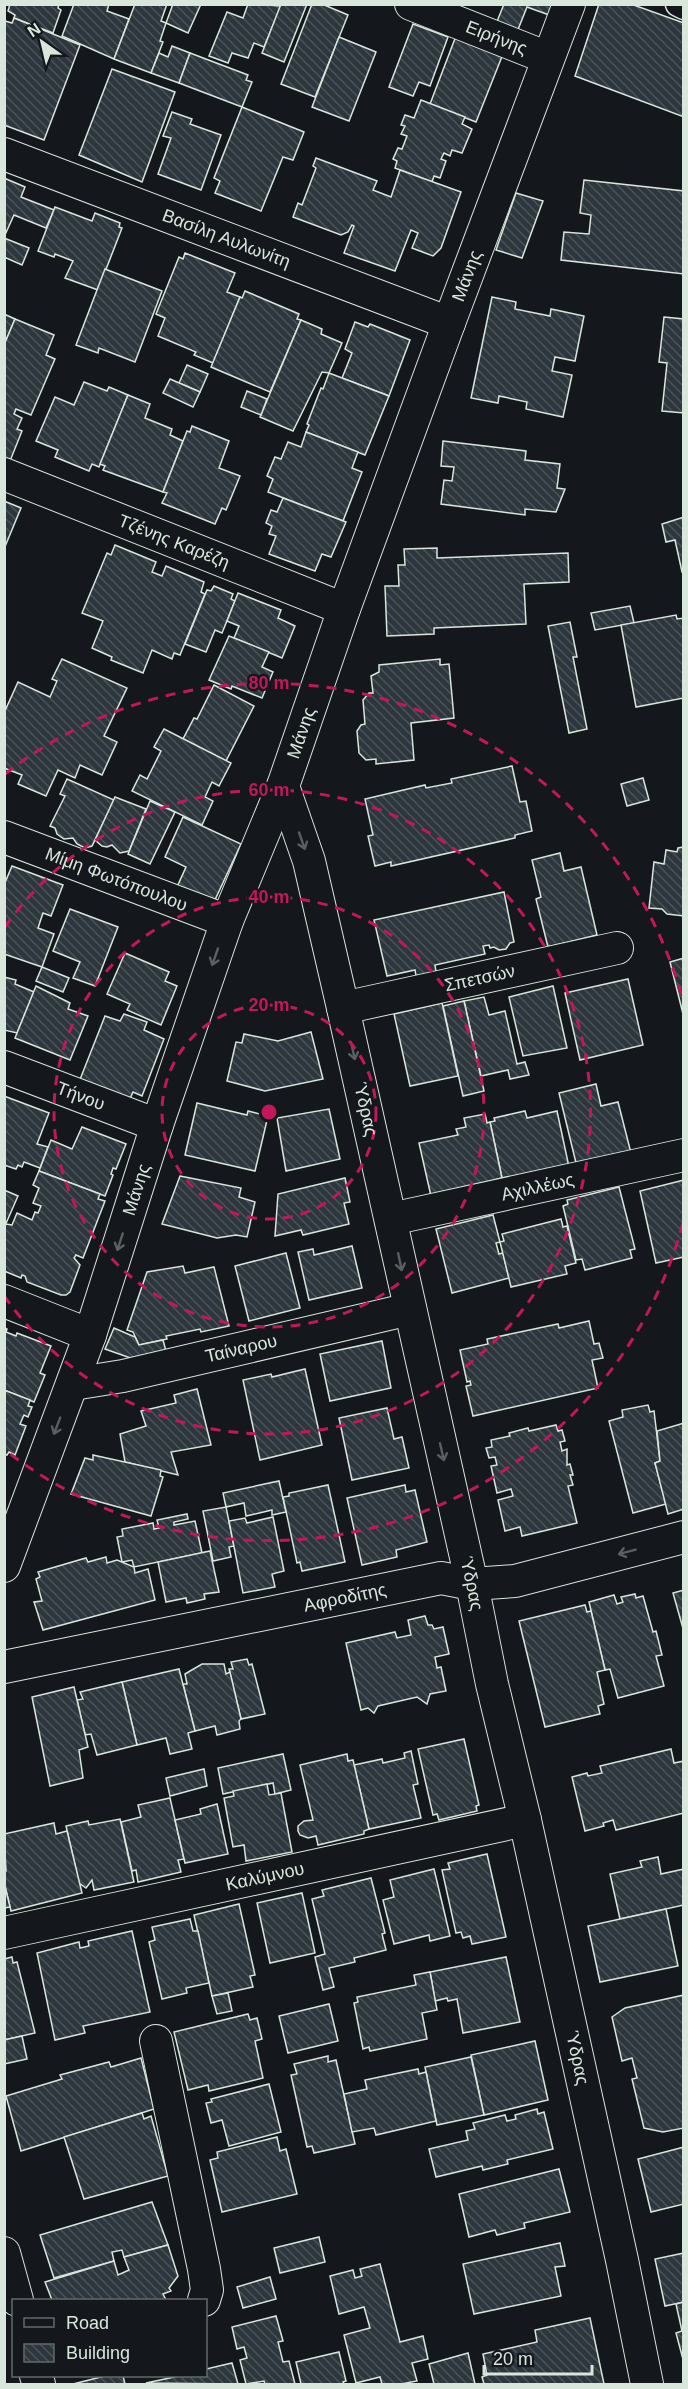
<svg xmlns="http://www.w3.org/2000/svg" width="688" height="2389" font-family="Arial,sans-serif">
	<defs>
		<pattern id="building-back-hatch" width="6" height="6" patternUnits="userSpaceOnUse" patternTransform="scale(1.5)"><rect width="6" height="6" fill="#2c363c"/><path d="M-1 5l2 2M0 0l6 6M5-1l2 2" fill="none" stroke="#4a5358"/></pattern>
	</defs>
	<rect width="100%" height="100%" fill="#14181c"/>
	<!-- building -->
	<g fill="url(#building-back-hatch)" stroke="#d8e6dc" stroke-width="1.5">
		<polygon points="10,4 59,4 58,8 61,10 53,33 14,18 15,15 8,11"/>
		<polygon points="74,4 109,4 107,11 129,19 114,59 62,36"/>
		<polygon points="135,4 167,4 161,21 166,23 160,41 163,42 151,73 114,59"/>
		<polygon points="173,4 201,4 188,33 166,23"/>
		<polygon points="248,4 281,6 264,47 254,43 248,58 232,53 228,63 209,56 227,12 243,18"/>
		<polygon points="281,4 307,4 284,62 262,53"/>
		<polygon points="312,4 322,4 348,15 315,97 281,84"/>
		<polygon points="504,4 557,4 552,16 527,7 517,32 496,24"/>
		<polygon points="599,4 631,4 684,23 684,117 575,76"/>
		<polygon points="14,18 80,45 44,140 4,125 4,23 5,21 12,23"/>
		<polygon points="413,24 448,37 430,86 419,82 413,96 389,87"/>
		<polygon points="456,36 503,54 476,122 430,104"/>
		<polygon points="339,37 376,52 349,121 312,107"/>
		<polygon points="172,46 190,53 179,83 151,73 159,53 168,57"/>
		<polygon points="190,53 248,75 246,80 252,82 242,107 179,83"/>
		<polygon points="112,69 175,92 142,182 79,155"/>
		<polygon points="421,100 465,117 462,124 472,129 462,153 452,150 450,156 444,153 441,159 446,161 440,178 434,176 432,182 395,168 397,161 393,159 398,148 402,149 407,136 401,134 405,126 401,125 405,115 414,118"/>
		<polygon points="242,107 304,132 293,160 283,157 261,211 215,193 220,181 214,178"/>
		<polygon points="172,112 192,119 190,124 221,135 201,190 158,174 171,138 163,136"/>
		<polygon points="316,158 377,181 373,190 391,197 400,170 461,192 441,248 433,256 412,248 418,233 411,230 395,271 344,253 354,226 352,225 348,232 341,235 293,217 298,203 302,205 316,168 313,166"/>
		<polygon points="4,178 25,187 21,197 54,210 46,228 14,215 4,237"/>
		<polygon points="584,180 684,191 684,274 561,260 564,232 589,234 591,215 580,213"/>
		<polygon points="516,193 543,201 522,258 496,250"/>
		<polygon points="55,207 92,221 95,213 120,223 119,227 122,228 98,290 65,278 73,261 55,254 54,257 38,251"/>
		<polygon points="4,238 29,248 22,265 4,257"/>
		<polygon points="185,253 235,273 227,292 240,297 213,363 194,355 196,352 158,336 165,318 156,314 179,257 183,259"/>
		<polygon points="105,269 162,291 135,362 99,348 98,353 76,345"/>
		<polygon points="245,291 299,314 297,319 301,320 270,392 211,367 240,297 242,298"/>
		<polygon points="492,297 516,302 515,309 550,316 551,309 584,316 575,361 555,357 552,371 572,375 563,417 526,409 527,402 499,396 498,403 471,398"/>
		<polygon points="4,314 15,319 4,345"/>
		<polygon points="664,317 684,319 684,413 662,411 667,363 659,362"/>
		<polygon points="15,319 54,335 46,355 55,359 31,415 16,409 14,414 22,418 17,429 22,431 8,466 4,464 4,345"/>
		<polygon points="301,320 322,329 321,334 342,343 329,373 322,372 293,431 260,417"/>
		<polygon points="355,322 368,327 370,324 410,340 389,396 342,378 352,353 345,349"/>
		<polygon points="187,365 208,374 200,392 179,383"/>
		<polygon points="329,373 389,396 365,455 306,432 309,425 307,424 321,388 323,389"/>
		<polygon points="170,379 200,392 193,407 163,393"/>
		<polygon points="84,382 107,391 109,387 128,395 99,467 92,464 89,471 55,457 58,450 36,441 55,397 74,405"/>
		<polygon points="247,391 267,399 261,415 241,407"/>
		<polygon points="128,395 150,404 145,418 172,429 170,435 183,441 163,492 103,470 105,466 100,464"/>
		<polygon points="192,426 229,441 219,468 240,476 226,510 222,508 215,524 162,503 167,493 163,492 187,431 190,432"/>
		<polygon points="306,432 358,452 352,468 362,472 343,521 268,492 273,479 267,476 275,457 281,459 288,442 301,447"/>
		<polygon points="443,441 526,451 525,460 560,464 557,488 565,489 556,512 525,509 525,515 441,504 444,480 452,481 454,467 441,466"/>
		<polygon points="283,498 346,522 331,557 322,554 315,571 269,554 276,536 269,534 272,526 266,523 271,510 277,512"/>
		<polygon points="4,501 21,508 4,549"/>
		<polygon points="684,517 684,571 682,572 675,540 666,542 662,524"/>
		<polygon points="115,545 156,562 152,572 162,576 166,566 204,582 201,592 205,594 180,655 174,653 172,659 152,650 143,673 111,660 112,657 92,648 103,621 82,613 107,553 111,555"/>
		<polygon points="437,548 437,558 568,553 569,582 524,584 526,624 434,628 434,634 387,636 385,586 399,586 398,565 405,565 404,549"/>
		<polygon points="214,586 233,594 231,599 235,601 222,633 215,630 206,652 185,644 207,590 211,591"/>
		<polygon points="238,593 281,610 278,618 295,626 282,658 234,638 239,626 227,621"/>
		<polygon points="630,606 634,623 595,630 591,613"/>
		<polygon points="676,615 677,619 684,618 684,698 636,707 621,625"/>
		<polygon points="570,622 577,657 573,657 587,729 569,733 548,626"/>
		<polygon points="229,636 269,652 262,667 273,672 262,698 232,686 231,689 209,680"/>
		<polygon points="62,659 127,688 104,736 117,742 102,775 80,765 75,778 58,770 46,796 18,784 22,775 4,768 4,713 18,682 50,697 57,681 52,679"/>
		<polygon points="440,659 440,665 449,664 454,718 411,723 414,760 376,764 376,759 366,760 359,753 357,731 361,725 365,724 363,700 369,693 373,693 371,676 379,672 379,665"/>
		<polygon points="214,685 254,706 226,761 183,739 194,718 197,719"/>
		<polygon points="164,729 231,763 219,786 212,782 205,797 213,801 202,825 132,791 140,775 147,779 161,751 154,747"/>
		<polygon points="512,766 520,802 526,801 532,831 515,835 515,838 391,866 391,862 375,866 368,836 373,835 365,799 425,785 426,788 452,783 451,779"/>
		<polygon points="643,778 649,800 627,806 621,784"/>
		<polygon points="67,779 114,800 92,846 85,848 77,844 73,838 64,839 57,834 55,828 50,826 65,796 60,794"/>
		<polygon points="115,797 146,809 129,851 120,853 112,845 107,847 102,846 95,840"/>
		<polygon points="150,801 175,812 150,864 128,854"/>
		<polygon points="183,817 241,844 213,904 177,887 186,867 165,857"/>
		<polygon points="684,847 684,916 667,914 662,909 649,908 654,862 664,864 666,850 677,852 678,848"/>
		<polygon points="560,853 564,871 581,867 597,935 548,947 536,899 541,897 532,860"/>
		<polygon points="12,866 63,885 51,916 43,913 38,928 54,934 42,967 4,954 4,885"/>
		<polygon points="504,892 514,942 510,943 506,949 499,950 494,947 490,948 489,945 483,946 485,954 435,965 436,972 416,976 415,970 387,976 374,920"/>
		<polygon points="70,909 118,927 95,986 73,978 80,962 53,951"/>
		<polygon points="125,953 169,972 165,981 177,986 161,1025 127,1010 130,1004 107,994"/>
		<polygon points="684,958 684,1018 670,962"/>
		<polygon points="42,967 69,978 63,992 36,981"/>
		<polygon points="4,977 16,980 15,984 34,992 17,1033 4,1030"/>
		<polygon points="628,979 643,1045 580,1060 565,993"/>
		<polygon points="36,986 70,1003 68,1009 88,1016 70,1060 15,1038"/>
		<polygon points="553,986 567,1048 523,1056 509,997"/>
		<polygon points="484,997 489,1015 505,1011 517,1064 525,1062 529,1075 510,1079 508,1070 481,1076 464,1001"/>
		<polygon points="464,1001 484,1091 463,1096 443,1006"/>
		<polygon points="442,1003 458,1076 410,1086 394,1014"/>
		<polygon points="124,1014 147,1022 144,1030 164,1039 142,1096 133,1092 129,1101 79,1082 105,1016 120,1021"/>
		<polygon points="311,1032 323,1079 265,1091 227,1081 236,1042 242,1043 244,1034 278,1041"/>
		<polygon points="596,1084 601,1106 618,1102 631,1153 577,1167 559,1093"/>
		<polygon points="4,1096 49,1113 37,1144 48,1147 40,1168 24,1162 22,1167 18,1165 16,1169 4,1165"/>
		<polygon points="197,1103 247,1115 248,1111 268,1116 255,1171 185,1155"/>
		<polygon points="329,1109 340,1159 286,1171 277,1118"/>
		<polygon points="525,1111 527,1118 557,1111 569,1167 508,1180 507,1177 502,1178 490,1122 495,1121 494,1118"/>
		<polygon points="485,1114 487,1123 490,1122 502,1178 497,1179 497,1181 431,1196 419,1143 458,1135 456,1129 466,1127 464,1118"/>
		<polygon points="82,1127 126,1144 116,1169 113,1168 111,1174 113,1175 105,1196 39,1171 51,1140 72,1149"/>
		<polygon points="39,1171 100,1194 98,1199 105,1201 83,1258 76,1255 74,1258 80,1265 70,1292 66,1295 61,1295 27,1282 25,1276 22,1275 21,1278 4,1271 4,1228 6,1224 12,1225 17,1213 32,1220 35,1212 38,1213 41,1206 33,1203 39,1188 33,1185"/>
		<polygon points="180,1176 241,1188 239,1197 255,1202 247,1237 236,1235 217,1238 162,1224"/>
		<polygon points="345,1178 350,1202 344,1203 349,1224 303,1235 301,1230 275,1236 278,1194"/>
		<polygon points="684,1180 684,1257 656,1263 640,1191"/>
		<polygon points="619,1187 635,1249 630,1250 632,1258 585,1270 582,1259 576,1260 563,1206 568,1204 567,1200"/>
		<polygon points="4,1190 18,1196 4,1228"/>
		<polygon points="493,1215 500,1242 496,1243 499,1254 503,1253 509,1278 452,1293 436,1229"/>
		<polygon points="561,1219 563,1227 567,1226 576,1263 565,1266 567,1274 511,1287 500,1242 504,1241 502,1234"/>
		<polygon points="352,1246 362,1288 309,1300 298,1252 313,1249 314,1255"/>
		<polygon points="286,1253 300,1308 249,1321 235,1266"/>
		<polygon points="183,1266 185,1273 214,1267 229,1326 201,1332 200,1329 166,1336 167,1339 139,1345 133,1332 127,1330 147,1272"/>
		<polygon points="589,1321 594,1344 599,1343 603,1358 592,1360 598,1388 473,1416 466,1386 471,1385 470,1381 467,1382 460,1350 488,1344 487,1339 558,1324 559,1328"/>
		<polygon points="4,1327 7,1329 6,1332 16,1336 17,1333 51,1346 40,1373 45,1375 34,1402 4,1390"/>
		<polygon points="114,1328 135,1337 139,1345 163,1340 167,1355 139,1361 105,1349"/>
		<polygon points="382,1341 391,1388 330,1401 320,1354"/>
		<polygon points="305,1369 322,1445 260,1460 243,1380 271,1374 272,1377"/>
		<polygon points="197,1389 211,1445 171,1452 178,1475 125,1462 120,1434 146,1426 141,1411 176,1403 174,1395"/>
		<polygon points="4,1390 30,1400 28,1406 32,1407 28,1417 24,1415 20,1424 26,1426 15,1455 9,1452 7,1455 4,1454"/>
		<polygon points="648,1405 650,1412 654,1411 660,1461 655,1463 666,1504 633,1513 609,1421 623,1417 622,1410"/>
		<polygon points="387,1408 394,1439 402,1437 409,1468 352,1480 339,1418"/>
		<polygon points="684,1423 684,1509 668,1514 655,1463 660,1461 657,1431"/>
		<polygon points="556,1425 558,1431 562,1430 565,1441 560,1442 562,1451 567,1449 567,1465 570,1464 573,1475 570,1475 573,1485 568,1486 577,1523 522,1536 520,1527 505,1531 498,1500 513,1496 511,1489 497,1493 491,1466 497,1465 495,1457 489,1458 486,1448 492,1447 491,1440 510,1436 509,1433 528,1428 529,1431"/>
		<polygon points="93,1455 161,1470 160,1476 163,1477 151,1516 71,1494 85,1458 93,1460"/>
		<polygon points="279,1481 286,1512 272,1515 272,1510 246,1516 244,1503 226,1507 223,1493"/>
		<polygon points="328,1485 345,1562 302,1571 300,1562 297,1563 283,1497 289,1496 289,1493"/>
		<polygon points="405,1485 406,1492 415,1490 427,1542 396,1550 397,1557 362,1565 347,1498"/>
		<polygon points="226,1507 234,1546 229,1547 231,1557 213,1561 203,1511"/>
		<polygon points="187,1514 188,1519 174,1522 174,1525 195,1521 202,1553 134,1567 132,1560 122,1562 117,1537 123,1536 122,1529 153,1523 154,1529 159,1528 157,1520"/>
		<polygon points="273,1517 284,1571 272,1574 275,1587 243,1593 229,1521 245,1518 247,1523"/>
		<polygon points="210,1551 219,1592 204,1594 205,1599 187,1603 186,1598 166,1602 158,1562"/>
		<polygon points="106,1557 107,1563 117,1560 134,1567 135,1573 148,1569 155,1600 43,1630 34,1602 42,1601 36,1579 40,1577 38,1572 86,1558 88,1562"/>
		<polygon points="684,1590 684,1632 673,1593"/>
		<polygon points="635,1594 636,1598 643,1596 653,1632 656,1631 662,1655 656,1656 664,1686 618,1698 610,1669 605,1670 589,1602 614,1595 617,1604 623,1602 621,1597"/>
		<polygon points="585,1605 587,1612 591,1611 605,1670 597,1672 604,1704 598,1706 600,1714 545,1727 519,1621"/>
		<polygon points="425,1616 428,1625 432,1625 434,1629 443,1627 449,1654 435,1657 437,1668 441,1667 446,1691 430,1694 427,1704 417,1697 378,1706 374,1713 368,1708 361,1710 346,1643 395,1632 397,1638 411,1635 408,1620"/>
		<polygon points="247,1659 249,1665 252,1664 265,1714 241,1719 229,1669 233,1669 231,1662"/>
		<polygon points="202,1664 224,1664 226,1674 230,1672 241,1719 239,1721 240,1729 217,1735 215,1726 195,1731 183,1684 187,1684 185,1674"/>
		<polygon points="179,1669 195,1731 188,1733 192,1749 170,1754 166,1738 137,1745 122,1682"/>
		<polygon points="122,1682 137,1745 97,1755 91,1734 85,1735 77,1700 83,1699 80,1692"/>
		<polygon points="74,1687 88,1747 79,1750 83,1778 50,1786 32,1697"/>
		<polygon points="464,1739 479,1805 476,1806 477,1811 439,1820 437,1814 433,1815 418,1749"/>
		<polygon points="671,1749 674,1763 684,1761 684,1813 616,1830 613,1820 603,1823 604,1826 585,1831 572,1777 587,1773 588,1776 602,1773 600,1766"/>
		<polygon points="411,1751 418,1784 413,1785 421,1818 369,1829 354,1765 382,1759 383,1763 405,1758 404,1753"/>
		<polygon points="283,1754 291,1790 275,1794 273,1783 223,1794 218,1768"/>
		<polygon points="347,1754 348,1761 353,1760 369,1829 364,1831 364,1834 318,1845 316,1836 308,1838 300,1835 298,1831 298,1826 304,1821 313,1820 300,1765"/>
		<polygon points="204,1769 207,1786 170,1796 166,1778"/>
		<polygon points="267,1784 269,1795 281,1793 292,1852 246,1861 244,1845 233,1847 224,1798 234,1796 233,1791"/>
		<polygon points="170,1798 184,1859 178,1860 181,1872 138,1882 136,1870 132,1871 121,1822 141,1817 138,1805"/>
		<polygon points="217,1804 228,1854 185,1863 175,1820 201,1814 200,1809"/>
		<polygon points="120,1819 134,1882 94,1890 92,1880 86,1888 79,1883 66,1826 88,1821 89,1825"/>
		<polygon points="54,1823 56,1834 67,1831 82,1893 11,1911 4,1882 4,1871 6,1871 4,1834"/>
		<polygon points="487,1854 506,1937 472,1944 470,1936 463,1938 461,1932 456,1933 442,1870 450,1869 448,1863"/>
		<polygon points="658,1857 661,1874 684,1869 684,1905 620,1919 610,1874 642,1867 640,1861"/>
		<polygon points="434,1869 450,1936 430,1941 429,1935 394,1944 383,1900 394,1897 390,1880"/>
		<polygon points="371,1878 385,1933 382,1934 386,1950 354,1958 355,1962 329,1968 334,1987 323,1990 315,1957 325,1954 312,1899 324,1896 322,1890"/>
		<polygon points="4,1882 10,1907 4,1908"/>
		<polygon points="302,1893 315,1953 270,1963 257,1903"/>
		<polygon points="239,1904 255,1975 250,1976 253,1987 212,1996 194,1915"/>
		<polygon points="666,1909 678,1966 600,1982 588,1926"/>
		<polygon points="190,1919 193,1931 198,1931 209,1983 186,1988 187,1993 162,1999 149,1942 155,1940 152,1927"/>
		<polygon points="132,1931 150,2012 83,2026 85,2033 55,2040 37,1953 79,1942 80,1948 89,1946 88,1941"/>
		<polygon points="12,1957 13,1963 17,1962 35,2033 4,2040 4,1959"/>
		<polygon points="506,1957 520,2022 463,2033 457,1999 448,2001 447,1998 435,2001 430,1972"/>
		<polygon points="430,1972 437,2010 422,2013 427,2039 370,2051 369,2047 363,2049 354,2003 358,2002 357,1997 416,1985 414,1975"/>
		<polygon points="228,1993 232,2011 217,2014 212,1996"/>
		<polygon points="684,1995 684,2128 663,2132 644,2128 632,2079 637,2078 632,2058 622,2061 612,2017 625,2008"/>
		<polygon points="329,2004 338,2041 288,2053 279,2016"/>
		<polygon points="248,2014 250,2020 257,2018 262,2039 255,2041 263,2078 209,2091 208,2085 188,2090 174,2032"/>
		<polygon points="22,2036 27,2059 4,2064 4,2040"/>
		<polygon points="535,2041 548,2100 484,2115 471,2055"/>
		<polygon points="328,2056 328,2062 336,2060 355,2144 314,2153 312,2146 307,2147 291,2075 297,2074 294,2064"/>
		<polygon points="471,2057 484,2115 437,2125 425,2067"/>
		<polygon points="141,2058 154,2109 21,2151 6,2096 62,2079 60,2075 109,2062 111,2067"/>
		<polygon points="418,2069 419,2074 426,2072 436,2121 376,2135 374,2128 352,2132 344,2094 367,2089 365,2080"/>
		<polygon points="269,2084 281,2132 229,2146 222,2120 211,2123 206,2103 212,2102 211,2099"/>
		<polygon points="537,2109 538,2114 544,2112 553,2149 507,2160 508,2164 483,2170 482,2166 436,2177 429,2149 468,2140 466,2131 475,2129 473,2123 505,2115 507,2121 516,2119 515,2115"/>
		<polygon points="142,2113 144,2119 151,2116 168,2176 84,2199 64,2137"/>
		<polygon points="277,2137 280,2151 286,2149 297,2194 222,2212 210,2160 218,2158 217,2152"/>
		<polygon points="684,2147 684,2204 651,2212 638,2159"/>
		<polygon points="559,2169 570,2212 524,2223 525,2228 497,2235 495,2230 469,2237 459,2194"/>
		<polygon points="152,2202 168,2245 124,2257 122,2250 112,2252 114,2261 54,2278 40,2235"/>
		<polygon points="319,2237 325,2262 280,2273 274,2248"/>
		<polygon points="560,2243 565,2266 555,2267 561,2296 474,2314 463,2264"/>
		<polygon points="168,2245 178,2276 169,2288 171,2291 163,2294 166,2300 52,2300 45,2282 114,2261 118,2275 129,2270 124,2257"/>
		<polygon points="684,2253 684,2302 665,2306 655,2259"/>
		<polygon points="380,2264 400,2342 423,2336 428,2359 412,2363 417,2381 401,2384 382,2384 380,2377 356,2383 344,2335 370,2328 364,2307 339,2314 330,2276 353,2270 355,2278 362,2276 360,2269"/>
		<polygon points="270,2277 276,2299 243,2308 237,2287"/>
		<polygon points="684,2302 684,2363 676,2333 682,2331 676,2304"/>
		<polygon points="276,2316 283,2341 278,2342 283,2362 289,2361 295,2384 265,2384 264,2381 246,2384 240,2360 247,2358 244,2347 237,2349 232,2327"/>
		<polygon points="590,2318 604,2384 484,2384 482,2377 487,2375 483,2354 537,2342 535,2330"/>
		<polygon points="339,2352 346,2381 343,2382 344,2384 301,2384 296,2362"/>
		<polygon points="468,2353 475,2384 434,2384 429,2364"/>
		<polygon points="232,2363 238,2384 146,2383 179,2376 206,2376 206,2369"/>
		<polygon points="105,2376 123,2376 125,2384 73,2384"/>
	</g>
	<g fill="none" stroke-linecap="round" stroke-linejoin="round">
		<!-- pedestrian casing -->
		<g stroke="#d8e6dc" stroke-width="27">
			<polyline id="pedestrian" points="678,4 684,7"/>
		</g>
		<!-- minor casing -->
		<g stroke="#d8e6dc" stroke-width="34">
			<g id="minor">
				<path id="s1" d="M411,4l137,54"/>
				<path id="s2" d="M4,154l445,169"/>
				<path id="s3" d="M4,474l340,135"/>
				<path id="s4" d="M283,786l26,75 34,147 129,576 20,100 33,136 97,440 25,124"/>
				<path id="s5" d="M4,837l223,84"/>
				<path id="s6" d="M343,1008l274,-60"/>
				<path id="s7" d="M4,1067l153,58"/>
				<path id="s8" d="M391,1219l293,-64"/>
				<polyline points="4,1301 90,1335"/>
				<path id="s9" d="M73,1384l50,-8 287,-67"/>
				<path id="s10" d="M4,1566l86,-231 67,-210 70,-204 56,-135 61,-177 105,-286 120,-319"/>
				<path id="s11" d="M4,1667l437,-89 31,6 43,-3 169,-44"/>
				<path id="s12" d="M4,1933l521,-113"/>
				<polyline points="156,2041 204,2269 207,2290 204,2300"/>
				<polyline points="4,2253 17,2300"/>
				<polyline points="36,2376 39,2384"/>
			</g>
		</g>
		<!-- pedestrian -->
		<use href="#pedestrian" stroke="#14181c" stroke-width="24"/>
		<!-- minor -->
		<use href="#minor" stroke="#14181c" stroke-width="32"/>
	</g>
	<!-- one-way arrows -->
	<defs><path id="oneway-shaft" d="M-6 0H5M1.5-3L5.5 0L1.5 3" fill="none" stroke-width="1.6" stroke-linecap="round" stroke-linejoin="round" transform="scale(1.5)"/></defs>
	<g stroke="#59605f">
		<use href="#oneway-shaft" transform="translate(302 841) rotate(71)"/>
		<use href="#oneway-shaft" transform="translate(215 957) rotate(109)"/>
		<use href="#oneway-shaft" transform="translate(353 1051) rotate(77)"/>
		<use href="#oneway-shaft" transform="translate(120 1242) rotate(108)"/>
		<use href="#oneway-shaft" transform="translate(400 1262) rotate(78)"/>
		<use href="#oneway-shaft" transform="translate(57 1426) rotate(111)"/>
		<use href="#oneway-shaft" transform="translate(442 1452) rotate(77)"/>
		<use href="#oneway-shaft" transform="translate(627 1552) rotate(165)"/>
	</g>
	<!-- distance rings -->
	<g fill="none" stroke="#c2185b" stroke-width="3" stroke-dasharray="10 8">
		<circle cx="269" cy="1112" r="107"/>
		<circle cx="269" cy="1112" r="215"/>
		<path d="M5 927A322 322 0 1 1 5 1297"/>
		<path d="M683 1223A429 429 0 0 1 5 1450M5 774A429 429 0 0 1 683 1001"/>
	</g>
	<g text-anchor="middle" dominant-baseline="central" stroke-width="4.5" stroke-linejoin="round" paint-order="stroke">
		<!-- street labels -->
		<g font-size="18" fill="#d8e6dc" stroke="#14181c">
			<text stroke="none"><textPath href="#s1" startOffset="92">Ειρήνης</textPath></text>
			<text stroke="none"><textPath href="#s2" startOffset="238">Βασίλη Αυλωνίτη</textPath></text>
			<text stroke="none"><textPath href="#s10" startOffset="1371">Μάνης</textPath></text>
			<text stroke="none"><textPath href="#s3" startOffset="183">Τζένης Καρέζη</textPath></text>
			<text stroke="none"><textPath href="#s10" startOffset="885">Μάνης</textPath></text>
			<text stroke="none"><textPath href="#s5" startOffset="120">Μίμη Φωτόπουλου</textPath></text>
			<text stroke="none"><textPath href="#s6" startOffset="140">Σπετσών</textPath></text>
			<text stroke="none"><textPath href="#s7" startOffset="82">Τήνου</textPath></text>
			<text stroke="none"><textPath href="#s4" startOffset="334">Ύδρας</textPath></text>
			<text stroke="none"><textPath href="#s8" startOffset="150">Αχιλλέως</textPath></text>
			<text stroke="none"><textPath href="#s10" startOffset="399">Μάνης</textPath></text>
			<text stroke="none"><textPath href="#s9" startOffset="172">Ταίναρου</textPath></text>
			<text stroke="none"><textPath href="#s4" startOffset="820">Ύδρας</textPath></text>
			<text stroke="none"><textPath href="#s11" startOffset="348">Αφροδίτης</textPath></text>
			<text stroke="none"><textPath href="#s12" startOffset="267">Καλύμνου</textPath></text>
			<text stroke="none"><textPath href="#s4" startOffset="1306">Ύδρας</textPath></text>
		</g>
	</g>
	<circle cx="269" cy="1112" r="9" fill="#c2185b" stroke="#14181c" stroke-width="3"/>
	<g font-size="18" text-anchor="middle" font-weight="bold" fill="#c2185b" stroke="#14181c" stroke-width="4.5" stroke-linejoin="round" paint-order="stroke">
		<text x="269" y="689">80 m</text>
		<text x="269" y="796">60 m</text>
		<text x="269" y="903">40 m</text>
		<text x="269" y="1011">20 m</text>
	</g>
	<!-- border -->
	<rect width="688" height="2389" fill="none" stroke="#d8e6dc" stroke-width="12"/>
	<!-- legend -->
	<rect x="12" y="2299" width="195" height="78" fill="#14181c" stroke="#626a69" stroke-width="1.5"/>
	<rect x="24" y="2318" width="30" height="9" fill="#14181c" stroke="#626a69" stroke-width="1.5"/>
	<text x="66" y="2329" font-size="18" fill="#d8e6dc">Road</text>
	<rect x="24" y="2344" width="30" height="18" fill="url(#building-back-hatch)" stroke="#626a69" stroke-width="1.5"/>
	<text x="66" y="2359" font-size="18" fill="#d8e6dc">Building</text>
	<!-- north arrow -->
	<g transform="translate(42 42) rotate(326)" stroke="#14181c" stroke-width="4.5" paint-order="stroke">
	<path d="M0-4.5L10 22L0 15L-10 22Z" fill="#d8e6dc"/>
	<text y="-9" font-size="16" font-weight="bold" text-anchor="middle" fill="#d8e6dc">N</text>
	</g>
	<!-- scale -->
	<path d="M484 2365v9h108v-9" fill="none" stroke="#d8e6dc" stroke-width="3"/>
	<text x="493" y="2365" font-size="18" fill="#d8e6dc" stroke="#14181c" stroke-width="4.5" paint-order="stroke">20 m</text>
</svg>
